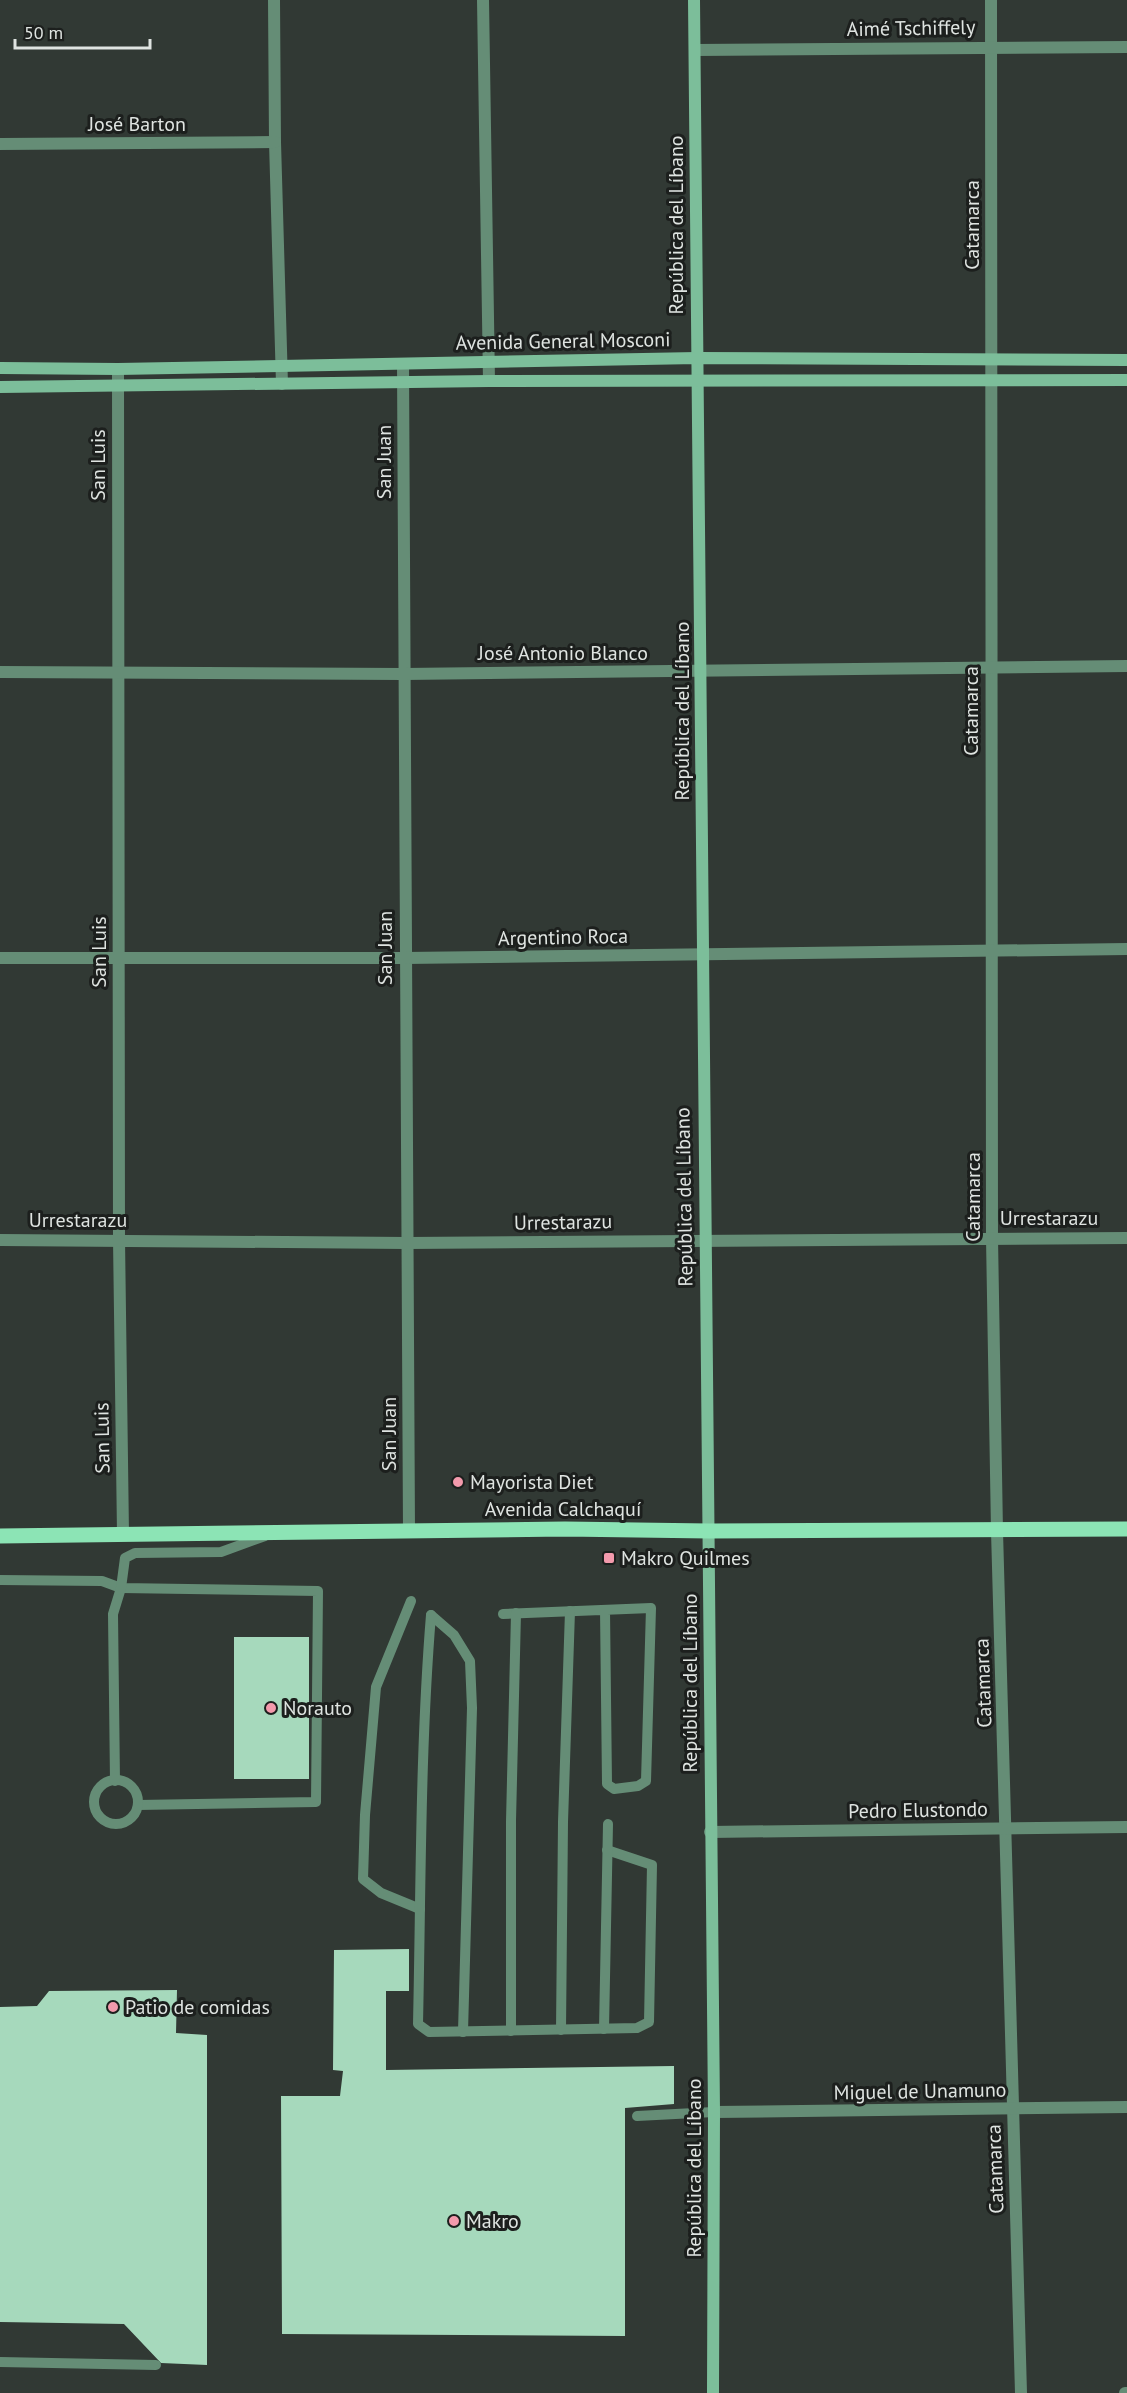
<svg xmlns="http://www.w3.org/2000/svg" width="1127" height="2393" font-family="'PT Sans',sans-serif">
	<rect width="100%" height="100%" fill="#313934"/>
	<!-- building -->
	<g fill="#a6d9bc">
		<rect x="234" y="1637" width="75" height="142"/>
		<polygon points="409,1949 409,1991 386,1991 386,2070 674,2066 674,2104 625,2108 625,2336 282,2334 281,2096 340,2096 343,2071 333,2070 334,1950"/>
		<polygon points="177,1990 176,2033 207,2035 207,2365 161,2363 124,2324 0,2322 0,2007 37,2006 49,1991"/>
	</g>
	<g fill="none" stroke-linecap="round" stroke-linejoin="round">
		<!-- lane -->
		<g stroke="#658d76" stroke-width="10">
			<polyline points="0,1580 102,1581 121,1588 318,1591 316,1802 138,1805"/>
			<polyline points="411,1601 376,1687 365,1815 363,1879 381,1893 420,1909"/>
			<polyline points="503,1614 651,1608 646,1781 638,1786 614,1789 607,1784 605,1610"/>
			<path d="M431,1615c-11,135 -10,272 -13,409l11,8 208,-4 12,-6 3,-157 -45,-15"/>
			<polyline points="431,1615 454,1635 470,1661 472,1708 463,2032"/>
			<circle cx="116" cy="1802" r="22"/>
			<polyline points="115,1781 113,1614 121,1588 125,1558 135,1553 221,1552 265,1536"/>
			<polyline points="604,2029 608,1824"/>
			<polyline points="561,2030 563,1822 570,1611"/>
			<polyline points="511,2031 511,1821 516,1613"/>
			<polyline points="637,2116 714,2112"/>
			<polyline points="0,2362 156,2365"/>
		</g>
		<!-- street -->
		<g stroke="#658d76" stroke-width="12">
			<polyline points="274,0 275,142 282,384"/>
			<polyline points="483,0 489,381"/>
			<polyline points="991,0 992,1238 997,1531 1021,2393"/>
			<polyline points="695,50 1127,47"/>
			<polyline points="0,144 275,142"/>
			<polyline points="403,364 409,1532"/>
			<polyline points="118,369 119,1239 123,1534"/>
			<polyline points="0,672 404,674 1127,666"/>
			<polyline points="0,958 405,958 1127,949"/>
			<polyline points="0,1240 407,1243 1127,1238"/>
			<polyline points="710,1832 1127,1827"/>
			<polyline points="714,2112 1127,2107"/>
			<polyline points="1125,2393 1127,2393"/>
		</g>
		<!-- secondary -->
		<g stroke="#7cbe9a" stroke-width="12">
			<polyline points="694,0 714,2112 713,2393"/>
			<polyline points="0,368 118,369 697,358 1127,360"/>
			<polyline points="0,387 489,381 1127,380"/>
		</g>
		<!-- primary -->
		<polyline stroke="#8ce4b5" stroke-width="15" points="0,1536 565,1529 709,1531 1127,1529"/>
	</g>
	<!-- markers -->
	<g fill="#f39aac" stroke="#1c1f1d" stroke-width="2">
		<circle cx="458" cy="1482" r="6"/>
		<rect x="603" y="1552" width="12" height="12" rx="3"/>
		<circle cx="271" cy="1708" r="6"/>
		<circle cx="113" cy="2007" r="6"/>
		<circle cx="454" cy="2221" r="6"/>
	</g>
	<g text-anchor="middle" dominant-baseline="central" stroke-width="6" stroke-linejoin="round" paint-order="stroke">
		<!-- street labels -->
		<g font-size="20" fill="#dfe4e1" stroke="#1c1f1d">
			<text transform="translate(911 28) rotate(-1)">Aimé Tschiffely</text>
			<text x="137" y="124">José Barton</text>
			<text transform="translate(676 225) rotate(-90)">República del Líbano</text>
			<text transform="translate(972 225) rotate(-90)">Catamarca</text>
			<text transform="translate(563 341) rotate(-1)">Avenida General Mosconi</text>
			<text transform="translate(384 462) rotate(-90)">San Juan</text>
			<text transform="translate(98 465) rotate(-90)">San Luis</text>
			<text x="563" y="653">José Antonio Blanco</text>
			<text transform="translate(682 711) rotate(-90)">República del Líbano</text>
			<text transform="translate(971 711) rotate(-90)">Catamarca</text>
			<text transform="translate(563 937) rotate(-1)">Argentino Roca</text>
			<text transform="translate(385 948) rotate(-90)">San Juan</text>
			<text transform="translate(99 952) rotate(-90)">San Luis</text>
			<text transform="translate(684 1197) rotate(-91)">República del Líbano</text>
			<text transform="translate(973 1197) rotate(-90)">Catamarca</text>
			<text x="1049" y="1218">Urrestarazu</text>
			<text x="78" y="1220">Urrestarazu</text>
			<text transform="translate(563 1222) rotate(-1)">Urrestarazu</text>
			<text transform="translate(389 1434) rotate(-90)">San Juan</text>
			<text transform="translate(102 1438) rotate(-91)">San Luis</text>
			<text x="563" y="1509">Avenida Calchaquí</text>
			<text transform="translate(690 1683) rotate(-90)">República del Líbano</text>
			<text transform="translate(983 1683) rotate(-92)">Catamarca</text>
			<text transform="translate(918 1810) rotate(-1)">Pedro Elustondo</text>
			<text transform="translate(920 2091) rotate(-1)">Miguel de Unamuno</text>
			<text transform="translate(694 2168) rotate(-90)">República del Líbano</text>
			<text transform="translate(995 2169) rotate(-92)">Catamarca</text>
		</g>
		<!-- poi labels -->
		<g font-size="20" fill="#dfe4e1" stroke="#1c1f1d" text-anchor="start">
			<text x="470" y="1482">Mayorista Diet</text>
			<text x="621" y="1558">Makro Quilmes</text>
			<text x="283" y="1708">Norauto</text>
			<text x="125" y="2007">Patio de comidas</text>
			<text x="466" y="2221">Makro</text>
		</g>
	</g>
	<!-- scale -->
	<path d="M15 39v9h135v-9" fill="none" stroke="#dfe4e1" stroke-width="3"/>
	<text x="24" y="39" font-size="18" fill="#dfe4e1" stroke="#1c1f1d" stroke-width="4.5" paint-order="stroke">50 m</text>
</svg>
